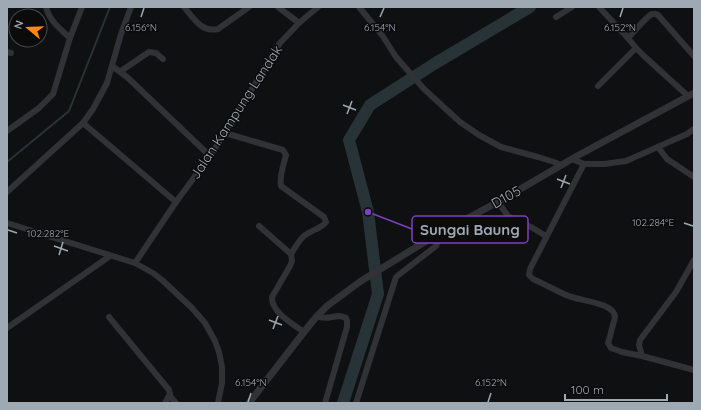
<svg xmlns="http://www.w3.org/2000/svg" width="701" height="410" font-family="Quicksand,sans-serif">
	<rect width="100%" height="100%" fill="#0f1011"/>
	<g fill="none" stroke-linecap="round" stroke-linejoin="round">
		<!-- stream -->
		<polyline stroke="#273337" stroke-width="2" points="7,162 69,111 110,7"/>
		<!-- river -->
		<polyline stroke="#273337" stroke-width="12" points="343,403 378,294 368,212 349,140 370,105 434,64 530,7"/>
		<!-- minor -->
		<g stroke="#303236" stroke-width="6">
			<path d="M46,7c3,13 14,22 24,31"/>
			<path d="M184,7c9,10 17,26 34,22l31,-22"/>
			<polyline points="278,7 299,23"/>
			<polyline points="359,7 382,35 396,57 424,89 460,122 479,135 501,147 538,157 554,162 561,165"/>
			<polyline points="599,7 628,38 636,48 644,56 688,96"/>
			<polyline points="556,17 572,7"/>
			<path d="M628,38c5,-5 18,-21 24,-24 3,-1 4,0 6,1l36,41"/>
			<polyline points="7,52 11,53"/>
			<polyline points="112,66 127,77 210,156"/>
			<polyline points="121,71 149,52 156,53 163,59"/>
			<polyline points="598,86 636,48"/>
			<polyline points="83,123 176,202"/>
			<polyline points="7,131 39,108 53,94 70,38 82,7"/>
			<path d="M225,133l58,17 3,5c-2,9 -7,21 -5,31l43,31 2,5c-5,7 -15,8 -22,14 -5,4 -9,12 -13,18"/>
			<polyline points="658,147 667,159 694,177"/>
			<polyline points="572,159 584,164 604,164 626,161 687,134 694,129"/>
			<path d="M584,164l-54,105 -1,6 4,4c11,5 22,11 33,16 12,6 48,7 49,22l-6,23 -1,3 3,5 11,4 20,4 52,14"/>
			<polyline points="7,192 83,123 93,109 107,83 121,34 131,7"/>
			<polyline points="498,202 508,216 517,221 531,227 546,236"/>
			<polyline points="7,223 135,263 153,273 162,280 191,307 205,323 215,341 219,352 222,367 222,383 218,403"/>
			<path d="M259,226l32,28 1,7 -2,5 -18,31c-1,15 21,27 32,35"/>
			<polyline points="135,263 176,202 210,156 225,133 280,43 299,23 318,7"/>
			<path d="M317,316c12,6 18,-4 29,2l1,3v6l-22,76"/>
			<polyline points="109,317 169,390 170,394 165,403"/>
			<polyline points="7,328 110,256"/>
			<polyline points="642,356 639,345 640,340 676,292 694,260"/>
			<polyline points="170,396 176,403"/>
			<polyline points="356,403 396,277 436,246 438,240 436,235"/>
		</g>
		<!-- tertiary -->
		<polyline stroke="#303236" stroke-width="7" points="249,403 304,332 317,316 327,306 361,281 436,235 498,202 577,156 694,93"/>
	</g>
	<!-- ticks -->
	<path fill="none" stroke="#9fa9b3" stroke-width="1.5" d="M141,17l3,-9M380,17l4,-9M620,17l3,-9M343,105l13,5M347,114l5,-13M557,179l13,5M561,188l5,-13M684,223l9,3M8,230l9,3M54,246l14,5M59,255l4,-13M269,320l13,5M273,329l5,-13M248,402l3,-9M488,402l3,-9"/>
	<g text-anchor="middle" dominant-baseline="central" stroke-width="3" stroke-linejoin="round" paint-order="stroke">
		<!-- street labels -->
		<g font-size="14" fill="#9fa9b3" stroke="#0b0b0c">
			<text transform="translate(236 112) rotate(-57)">Jalan Kampung Landak</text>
			<text transform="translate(506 197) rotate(-29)">D105</text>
		</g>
	</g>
	<g font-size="10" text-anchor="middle" fill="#9fa9b3" stroke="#0b0b0c" stroke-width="3" stroke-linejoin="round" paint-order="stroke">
		<text x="141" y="31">6.156°N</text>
		<text x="380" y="31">6.154°N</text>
		<text x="620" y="31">6.152°N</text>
		<text x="653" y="226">102.284°E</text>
		<text x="48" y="237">102.282°E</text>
		<text x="251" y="386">6.154°N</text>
		<text x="491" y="386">6.152°N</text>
	</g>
	<!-- callouts -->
	<path fill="none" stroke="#803fbd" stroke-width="1.5" d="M368 212L412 229"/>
	<circle fill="#803fbd" stroke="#0b0b0c" stroke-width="1.5" cx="368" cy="212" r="4"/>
	<rect fill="#0b0b0c" stroke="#803fbd" stroke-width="1.5" x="412" y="216" width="116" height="27" rx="4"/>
	<g font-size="15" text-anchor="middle" font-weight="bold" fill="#9fa9b3">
		<text x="470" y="235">Sungai Baung</text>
	</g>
	<!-- border -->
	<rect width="701" height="410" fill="none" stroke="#9fa9b3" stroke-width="16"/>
	<!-- north arrow -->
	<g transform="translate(28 28) rotate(289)"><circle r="19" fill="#0b0b0c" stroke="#464a4f"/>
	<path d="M0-3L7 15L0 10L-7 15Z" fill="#fd871b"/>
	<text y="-6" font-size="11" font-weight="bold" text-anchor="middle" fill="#9fa9b3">N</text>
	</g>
	<!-- scale -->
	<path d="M565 394v6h102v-6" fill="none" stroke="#9fa9b3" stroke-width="2"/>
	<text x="571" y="394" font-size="12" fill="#9fa9b3" stroke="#0b0b0c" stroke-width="3" paint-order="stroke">100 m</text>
</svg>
